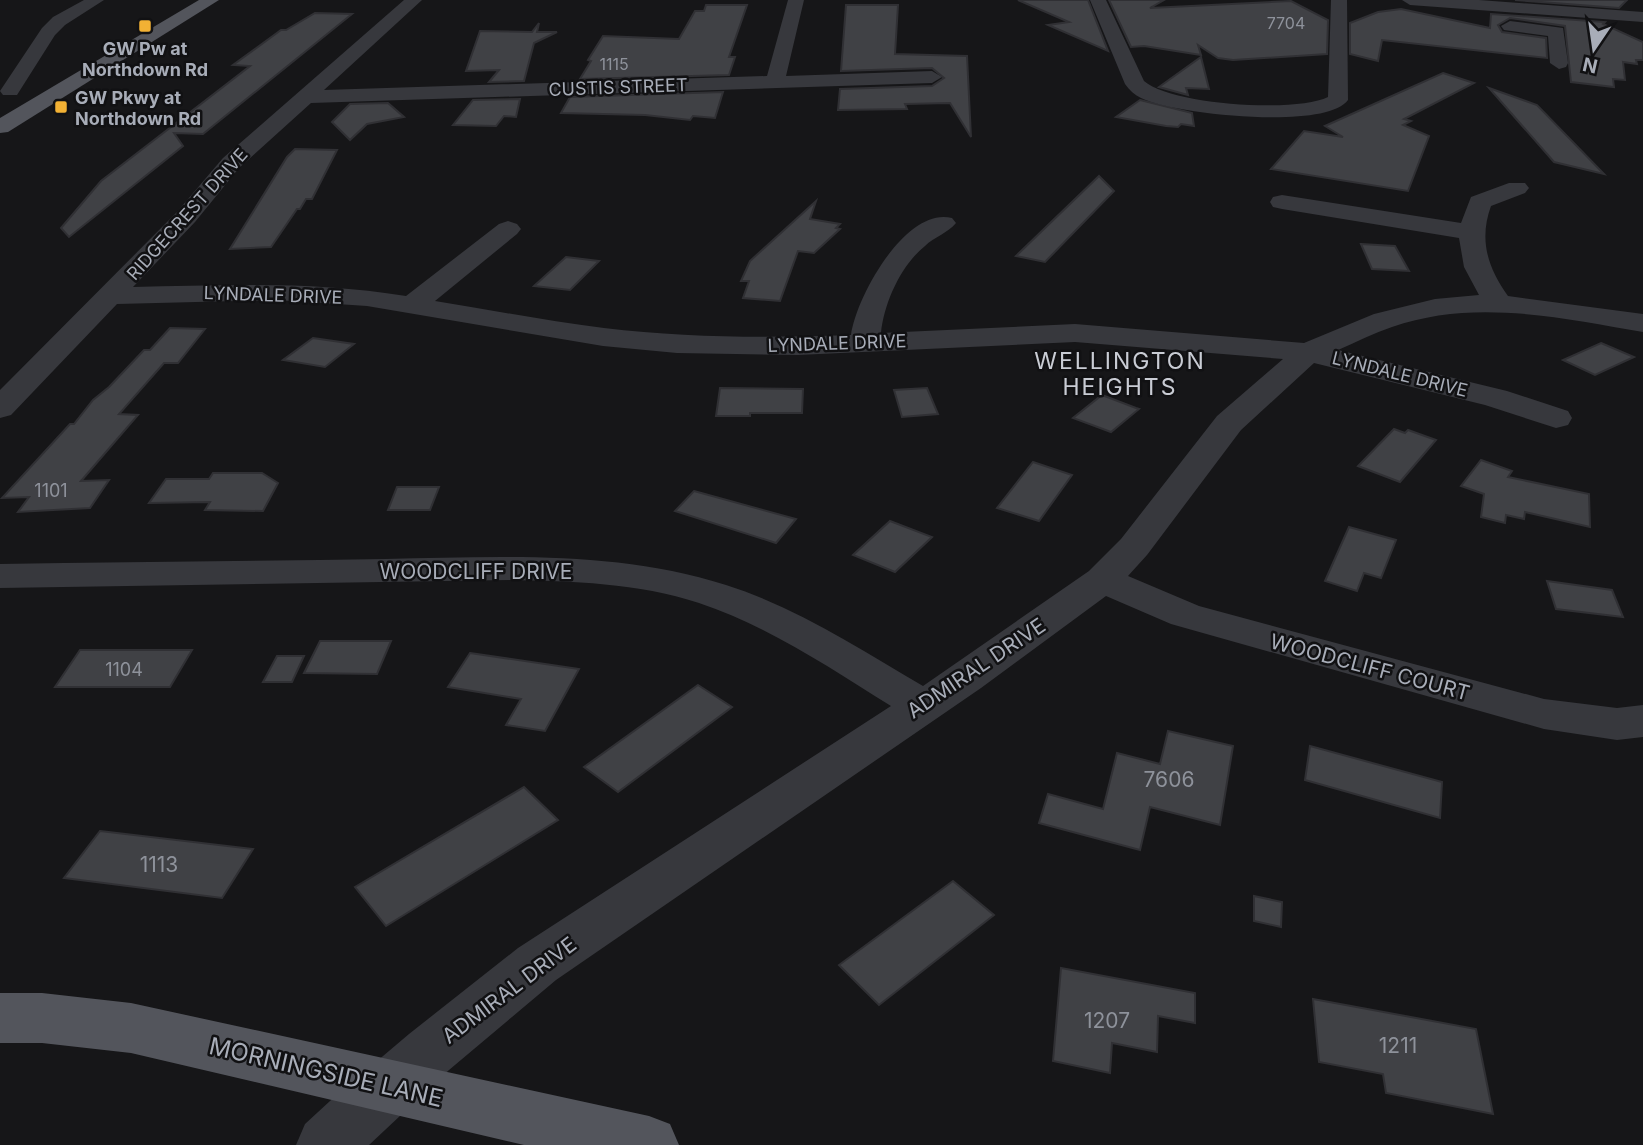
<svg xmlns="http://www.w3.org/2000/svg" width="1643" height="1145" font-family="Inter,sans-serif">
	<rect width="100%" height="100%" fill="#161618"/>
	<!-- building -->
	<g fill="#404145" stroke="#303034" stroke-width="2">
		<polygon points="1018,0 1088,0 1108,51 1048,25 1069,22"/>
		<polygon points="1109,0 1164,0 1150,8 1291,1 1328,20 1327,54 1233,60 1218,58 1198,45 1201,55 1144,46 1131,47"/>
		<polygon points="1515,0 1627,0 1619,8"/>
		<polygon points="706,5 747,5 729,57 735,57 729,75 580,79 591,61 588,60 603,36 679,39 695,11 704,11"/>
		<polygon points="846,5 898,5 895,54 967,56 971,137 950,103 905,104 907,109 838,110 840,89 932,86 944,78 932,68 841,71"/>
		<polygon points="1401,9 1490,28 1491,14 1605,22 1603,24 1643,42 1643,60 1636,60 1637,64 1623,62 1625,80 1613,79 1614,87 1571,82 1565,26 1510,18 1498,25 1502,32 1546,38 1547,58 1382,40 1378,61 1350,54 1350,23 1378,12"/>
		<polygon points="315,13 352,14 203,134 174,133 183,146 69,237 61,228 101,181 250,66 233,65 281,30 286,30"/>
		<polygon points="539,23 537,32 557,32 534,43 524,81 489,82 499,70 466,71 480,31 532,32"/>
		<polygon points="1201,57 1209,89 1186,88 1188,95 1159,87"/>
		<polygon points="1443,73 1474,83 1404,119 1411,121 1403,125 1429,136 1408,191 1271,169 1304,131 1343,137 1325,126"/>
		<polygon points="1489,88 1537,105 1604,174 1554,162"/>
		<polygon points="723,92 715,118 693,116 690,120 645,115 561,113 570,97"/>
		<polygon points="520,99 516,117 504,116 496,126 453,125 473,100"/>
		<polygon points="1140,100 1192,113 1194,126 1181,124 1178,127 1166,126 1116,117"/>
		<polygon points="388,103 404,117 367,124 350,140 332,122 350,104"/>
		<polygon points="295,149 337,150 312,199 306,199 300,209 297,209 271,247 230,249 287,157"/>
		<polygon points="1099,176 1114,191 1045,262 1016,256"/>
		<polygon points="816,201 810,219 840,224 836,228 840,229 814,253 798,251 780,301 743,298 749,281 741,281 750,261"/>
		<polygon points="1361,244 1395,246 1409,271 1372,269"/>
		<polygon points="566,257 599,261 570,290 534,286"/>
		<polygon points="170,328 205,329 178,363 164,363 119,414 138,415 81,481 109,480 90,508 18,512 29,497 2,498 70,424 74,424 93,400 109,387 144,350 150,350"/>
		<polygon points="313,338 354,344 325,367 283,360"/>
		<polygon points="1601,343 1634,357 1595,375 1563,360"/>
		<polygon points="720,388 803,389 802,413 750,413 750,416 716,416"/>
		<polygon points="927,388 938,414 902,417 894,390"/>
		<polygon points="1102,395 1136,408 1139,409 1111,432 1073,418"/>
		<polygon points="1394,429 1405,433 1408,430 1436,440 1400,482 1358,466"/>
		<polygon points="1481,460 1512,471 1508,477 1589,494 1590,527 1525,512 1524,519 1506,515 1505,523 1481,517 1484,494 1461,486"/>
		<polygon points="1033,462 1072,475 1039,521 997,508"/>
		<polygon points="213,473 262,473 278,483 263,511 205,510 210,502 149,503 166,479 209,479"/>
		<polygon points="397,487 439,487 430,510 388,510"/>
		<polygon points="694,491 796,519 776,543 675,511"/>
		<polygon points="890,521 932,537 895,572 853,555"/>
		<polygon points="1349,527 1396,540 1381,578 1364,573 1357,591 1325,581"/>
		<polygon points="1547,581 1612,590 1623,617 1556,609"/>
		<polygon points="320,641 391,641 377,674 304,673"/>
		<polygon points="80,650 192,650 170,687 55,687"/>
		<polygon points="470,653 579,669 545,731 506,725 521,699 448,687"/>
		<polygon points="277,656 304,656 292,682 263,682"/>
		<polygon points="698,685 732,707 618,792 584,767"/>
		<polygon points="1168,731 1233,746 1220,825 1150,807 1140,850 1039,823 1048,794 1103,809 1117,753 1160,764"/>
		<polygon points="1310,746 1442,782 1440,818 1305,780"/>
		<polygon points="524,787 558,820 386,926 355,887"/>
		<polygon points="100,831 253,849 222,898 64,878"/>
		<polygon points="953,881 994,915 879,1005 839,965"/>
		<polygon points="1254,896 1282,902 1281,927 1254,921"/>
		<polygon points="1061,968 1195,993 1195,1023 1158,1016 1157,1052 1112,1043 1110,1073 1053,1061"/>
		<polygon points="1313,999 1476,1029 1493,1114 1386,1093 1383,1074 1319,1062"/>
	</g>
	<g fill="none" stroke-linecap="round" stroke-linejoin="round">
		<!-- minor -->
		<g fill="#37383d" fill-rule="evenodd">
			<polygon points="84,0 104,0 65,25 55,35 17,95 3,95 0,91 42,28 53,17"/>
			<path d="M404,0h18l-98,90 443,-14 21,-76h16l-18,76 146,-5 10,6 -10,6 -621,20 -72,65 -44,54 -62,65c92,-2 182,-6 273,9l93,-72 9,-3 9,3 4,5 -4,5 -82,67c56,9 113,20 169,27 82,10 165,10 247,7 5,-38 55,-129 101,-117l4,5c-8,10 -22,14 -31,23 -24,19 -41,57 -44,87l194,-9 229,19 70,-29 61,-15 44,-4 -15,-28 -5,-29 -177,-29 -9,-2 -3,-5 3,-5 9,-2 179,28 10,-26 38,-14h16l4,5 -4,5 -34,13c-12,33 -4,61 17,90l135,18v18c-82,-14 -169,-34 -251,-5 -18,6 -36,15 -54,23l169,41 61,20 4,7 -4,7 -12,3 -71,-23 -171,-42 -73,67 -94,125 -19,21 71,30 345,93 73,9 26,-3v32l-26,3 -73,-11 -373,-105 -65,-28 -125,92 -425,292 -107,90 -80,75h-73l9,-21 25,-23 79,-67 109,-86 373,-242c-61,-38 -123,-80 -192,-103 -61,-20 -127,-22 -190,-23l-509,8v-24c128,-2 257,-3 385,-5 115,-2 230,-9 341,26 70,22 134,64 197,101l166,-115 32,-32 96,-123 66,-57 -208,-17 -277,13 -121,-2 -74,-7 -236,-40 -90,-6 -160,4 -106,111 -11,3v-28l177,-178 46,-54z"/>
			<path d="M1090,0h16l38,81c27,24 152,32 184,16l3,-97h16l1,100c-22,31 -175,14 -207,-2 -6,-3 -12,-8 -16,-14z"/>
			<polygon points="1402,0 1479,0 1643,12 1643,22 1410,5"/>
			<polygon points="1510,21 1563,28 1568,63 1566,67 1559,69 1550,63 1548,36 1504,30 1501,26"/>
		</g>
		<!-- major -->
		<g fill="#53555c" fill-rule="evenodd">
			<polygon points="199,0 219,0 8,132 0,133 0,118"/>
			<polygon points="0,993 42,993 131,1003 649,1116 670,1124 679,1145 524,1145 131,1053 42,1043 0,1043"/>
		</g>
	</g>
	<!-- markers -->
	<g fill="#f2b134" stroke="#111113" stroke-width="2.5">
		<rect x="138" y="19" width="14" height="14" rx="3.5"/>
		<rect x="54" y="100" width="14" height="14" rx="3.5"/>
	</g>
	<g text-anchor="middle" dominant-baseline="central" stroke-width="5" stroke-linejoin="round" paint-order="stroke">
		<!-- far-number labels -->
		<g font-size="16" fill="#8e929b">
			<text x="1286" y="23">7704</text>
			<text x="614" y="64">1115</text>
		</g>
		<!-- far-poi labels -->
		<g font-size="18" font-weight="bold" fill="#a8adb8" stroke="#111113">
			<text x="145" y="48">GW Pw at<tspan x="145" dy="21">Northdown Rd</tspan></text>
			<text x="75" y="97" text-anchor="start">GW Pkwy at<tspan x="75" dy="21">Northdown Rd</tspan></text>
		</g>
		<!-- far-street labels -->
		<g font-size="18" fill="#a8adb8" stroke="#111113">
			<text transform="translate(618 87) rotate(-2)">CUSTIS STREET</text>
			<text transform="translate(187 214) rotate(-48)">RIDGECREST DRIVE</text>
			<text transform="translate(273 295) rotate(2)">LYNDALE DRIVE</text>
			<text transform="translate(837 343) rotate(-2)">LYNDALE DRIVE</text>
			<text transform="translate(1400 374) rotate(14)">LYNDALE DRIVE</text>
		</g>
		<!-- number labels -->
		<g font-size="18" fill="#8e929b">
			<text x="51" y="490">1101</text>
			<text x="124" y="669">1104</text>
		</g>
		<!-- street labels -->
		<g font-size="21" fill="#a8adb8" stroke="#111113">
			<text x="476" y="571">WOODCLIFF DRIVE</text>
			<text transform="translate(1370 667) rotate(15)">WOODCLIFF COURT</text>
			<text transform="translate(976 668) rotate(-34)">ADMIRAL DRIVE</text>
			<text transform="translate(509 990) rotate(-37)">ADMIRAL DRIVE</text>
		</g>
		<!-- near-number labels -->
		<g font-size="21" fill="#8e929b">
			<text x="1169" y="779">7606</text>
			<text x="159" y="864">1113</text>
			<text x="1107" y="1020">1207</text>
			<text x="1398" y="1045">1211</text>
		</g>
		<!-- neighbourhood labels -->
		<g font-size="23" letter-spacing="2" fill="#c9ccd4" stroke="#111113">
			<text x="1120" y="361">WELLINGTON<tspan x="1120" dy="26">HEIGHTS</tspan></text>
		</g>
		<!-- near-street labels -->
		<g font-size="24" fill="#a8adb8" stroke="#111113">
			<text transform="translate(326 1072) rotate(13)">MORNINGSIDE LANE</text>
		</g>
	</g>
	<!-- north arrow -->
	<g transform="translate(1594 49) rotate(193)" stroke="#111113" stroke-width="5" paint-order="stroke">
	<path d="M0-5L12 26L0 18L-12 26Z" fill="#a8adb8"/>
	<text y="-10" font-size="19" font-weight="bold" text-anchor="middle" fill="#a8adb8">N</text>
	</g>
</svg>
